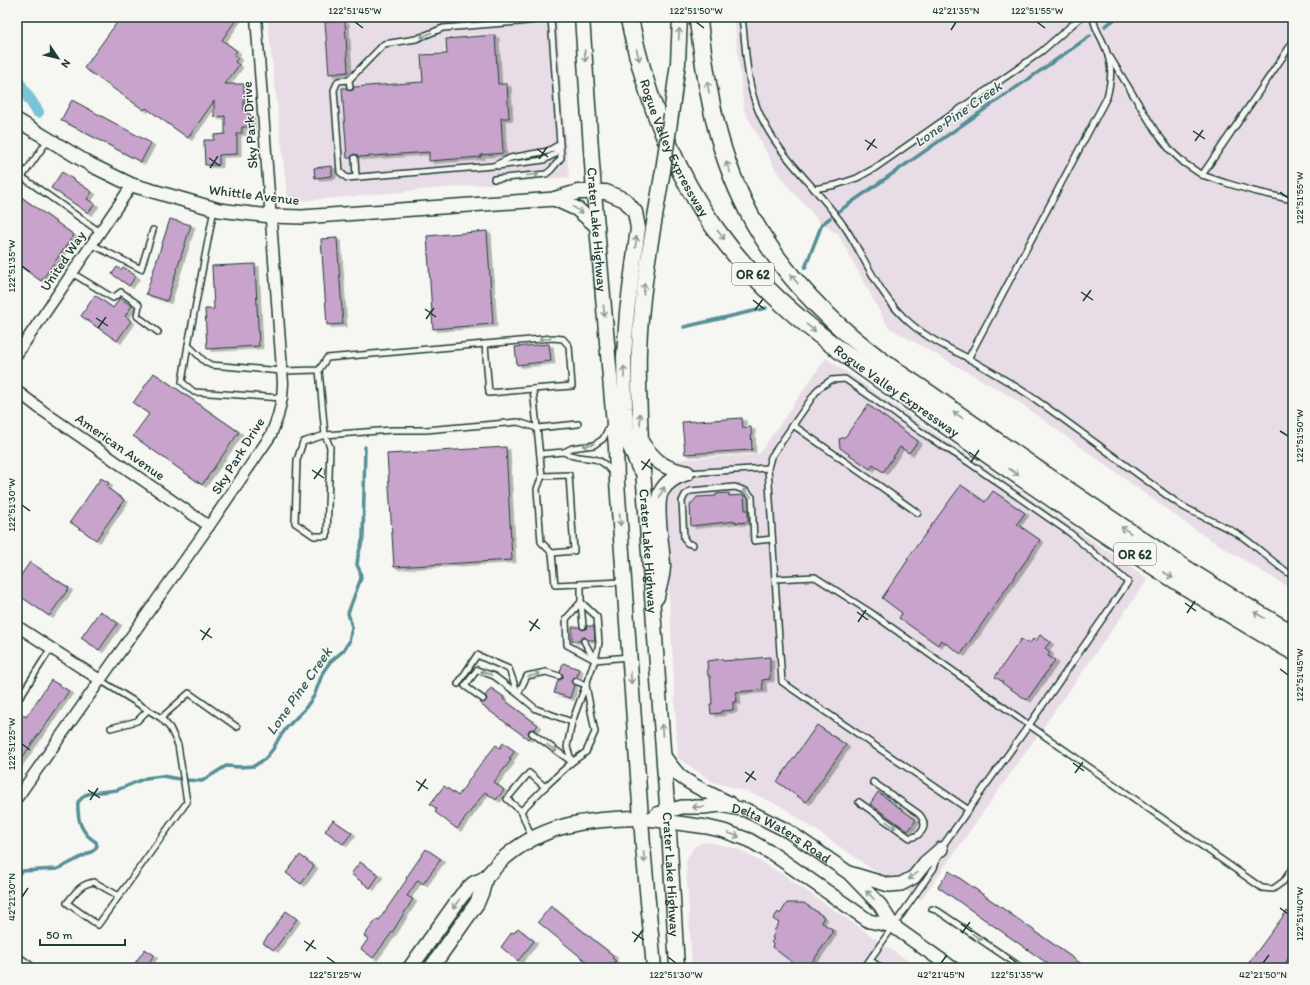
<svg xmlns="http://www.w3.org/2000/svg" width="1310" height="985" font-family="Itim,sans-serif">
	<defs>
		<filter id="shadow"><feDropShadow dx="4" dy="2.5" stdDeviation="0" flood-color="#0004"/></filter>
	</defs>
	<rect width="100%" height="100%" fill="#f6f6f2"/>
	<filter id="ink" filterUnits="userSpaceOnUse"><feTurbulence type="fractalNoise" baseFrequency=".025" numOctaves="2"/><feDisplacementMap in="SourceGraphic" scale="8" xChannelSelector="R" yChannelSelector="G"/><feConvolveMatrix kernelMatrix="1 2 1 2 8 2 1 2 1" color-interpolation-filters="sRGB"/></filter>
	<g filter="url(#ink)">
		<!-- built -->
		<g fill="#e8dde7">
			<polygon points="267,17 557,17 563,111 569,177 288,202"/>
			<polygon points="734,17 1293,17 1293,590 1198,532 1013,398 888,327 837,232 834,232 819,221 785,183 777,172 744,110"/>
			<polygon points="826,358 1148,579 921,900 882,876 781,806 749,792 713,782 678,758 662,461 759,454"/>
			<polygon points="705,842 717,844 738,849 779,872 918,968 692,968 686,862 687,858 695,846"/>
		</g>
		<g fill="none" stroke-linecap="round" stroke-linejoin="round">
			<!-- stream -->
			<g stroke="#558f96" stroke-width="3.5">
				<polyline points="1105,26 1118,17"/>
				<polyline points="839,211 1090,36"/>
				<polyline points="805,268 822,224 830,218"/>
				<polyline points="684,327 766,308"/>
				<path d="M17,874l6,-3 34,-2 7,-3 29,-15 4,-5 -1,-4c-15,-9 -19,-22 -18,-40l7,-7 6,-2 26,-3 29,-12 16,-2 23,4 17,1 24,-15 14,1 14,-1 11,-7 8,-10 6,-11 9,-12 16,-16 10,-14 9,-24 7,-10 13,-11 6,-9 3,-15 -4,-14 13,-35 -1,-7 -3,-6 1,-9 5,-18 2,-91"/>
			</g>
			<!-- canal -->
			<polyline stroke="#79c5d8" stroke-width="12" points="17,80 38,112"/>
		</g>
		<!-- building -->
		<g fill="#c8a3cc" stroke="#1f3d34" filter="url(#shadow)">
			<polygon points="121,17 238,17 222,40 237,51 234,55 238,57 235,62 239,65 225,84 244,84 244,111 251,115 251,127 242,127 242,133 237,133 237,154 219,155 219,165 205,165 204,140 214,140 214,135 225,134 225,116 214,117 214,101 188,138 146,108 144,110 84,68"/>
			<polygon points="345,21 348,72 329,74 325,22"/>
			<polygon points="495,35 498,84 507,84 509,118 501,118 503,153 481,155 481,157 429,161 429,152 359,157 357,155 354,154 351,158 347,158 342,88 346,88 350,91 353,90 354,87 423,82 421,55 447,54 446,39"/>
			<polygon points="72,100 151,143 141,162 61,120"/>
			<polygon points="332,166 332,176 315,178 314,168"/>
			<polygon points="62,172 92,192 87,199 95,204 88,213 51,188"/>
			<polygon points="17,194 74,235 41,281 17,264"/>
			<polygon points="170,219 191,225 167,301 146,294"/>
			<polygon points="487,231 493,324 433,329 427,236"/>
			<polygon points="337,238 343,324 327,325 321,239"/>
			<polygon points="255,264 259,346 207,349 205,309 214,309 212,266"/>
			<polygon points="117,267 121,270 123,267 136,276 129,286 112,274"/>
			<polygon points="95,295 113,308 120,298 132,306 125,316 131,321 117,341 81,316"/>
			<polygon points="549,344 551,361 517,365 515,347"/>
			<polygon points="154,373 239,432 202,485 133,436 149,414 133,403"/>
			<polygon points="868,405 918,441 909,453 900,447 883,472 873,465 870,469 840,448 839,439 845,437"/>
			<polygon points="742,418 743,428 751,427 752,450 685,454 682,422"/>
			<polygon points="506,447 512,560 394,567 387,454"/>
			<polygon points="101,478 109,483 106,487 124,500 96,540 70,522"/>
			<polygon points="961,485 985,502 993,491 1025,513 1017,524 1040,540 961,654 941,640 938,645 899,618 902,613 882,598 908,560 907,559"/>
			<polygon points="729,493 729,496 744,495 745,510 748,510 748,522 736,523 736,521 691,526 690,505 697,497 716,496 716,494"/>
			<polygon points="30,562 69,588 49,616 17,594 17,581"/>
			<polygon points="100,611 118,623 99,650 81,638"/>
			<polygon points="587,626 594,626 595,640 588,640 586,638 584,637 581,639 580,641 572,641 572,627 579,627 583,630 586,629"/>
			<polygon points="1040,635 1050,642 1045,648 1050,652 1048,656 1055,660 1027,700 1002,683 1003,682 995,677 1021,639 1029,644 1033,639 1036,641"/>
			<polygon points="770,657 770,679 762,680 763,690 736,692 737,702 733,702 733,710 721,711 721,713 711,714 710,704 712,704 710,676 708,676 707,661 722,659 723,661"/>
			<polygon points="563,663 579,669 577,677 573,678 571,680 572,683 574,685 570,698 554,693 558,680 560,680 563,678 563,675 560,672"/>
			<polygon points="51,680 69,691 17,765 17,711 26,717"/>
			<polygon points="491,688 504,697 503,699 538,725 534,730 532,729 529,730 528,733 530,736 528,739 480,704 481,702 484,703 486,701 487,698 485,696"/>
			<polygon points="817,725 846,745 806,802 777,782"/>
			<polygon points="503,743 515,751 509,759 511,760 494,782 504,790 496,800 485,792 457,829 435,812 437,809 430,804 444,786 458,796 476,770 496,745 500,748"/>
			<polygon points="878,792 916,820 908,831 870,804"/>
			<polygon points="333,820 352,833 343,844 325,831"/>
			<polygon points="426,849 441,859 423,884 418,880 407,896 413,899 393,931 373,958 361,949 368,939 364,936 377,919 379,920 407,879 406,878"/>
			<polygon points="300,855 314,866 301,884 286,873"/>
			<polygon points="360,862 379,875 370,888 351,874"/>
			<polygon points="949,871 968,884 1087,968 1054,968 938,887"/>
			<polygon points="787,903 804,903 824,917 821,922 832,929 831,931 833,932 808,968 800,968 772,947 773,944 771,942 774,939 772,938 775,932 774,931 779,923 773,919 778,912 780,914"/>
			<polygon points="551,906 614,956 612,958 616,961 603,968 584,968 588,963 538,922"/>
			<polygon points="286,911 297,919 274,950 263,943"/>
			<polygon points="1287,911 1293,915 1293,952 1282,968 1245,968"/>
			<polygon points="518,928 534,941 518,961 501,947 512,932 514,933"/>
			<polygon points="145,949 154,955 145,968 142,968 135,963"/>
		</g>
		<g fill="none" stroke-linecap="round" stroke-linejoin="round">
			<!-- service casing -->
			<g stroke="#1f3d34" stroke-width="8">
				<g id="service">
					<path d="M742,17c4,31 4,64 16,93 19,47 63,80 90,122 20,32 32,65 62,91 16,14 36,24 56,34 21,12 43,25 63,38 38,26 73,53 110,80 14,10 28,21 43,31 19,11 40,18 59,30 18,12 33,28 52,40"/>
					<polyline points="1110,57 1156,132 1170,150 1184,163 1202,175 1226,183 1253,191 1293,200"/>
					<polyline points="349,80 350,87"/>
					<polyline points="48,140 22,177 100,232"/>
					<polyline points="355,158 356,177"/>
					<polyline points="497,166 544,160 555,154 559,145"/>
					<polyline points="1202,175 1293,42"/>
					<polyline points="494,179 546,174 551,170 561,158 551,18 519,22 443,28 416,39 384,44 349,80 338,81 334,90 340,172 347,178 493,166 510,158 548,151 560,144"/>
					<polyline points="814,189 836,185 857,178 875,168 1017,69 1042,51 1081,17"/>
					<polyline points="214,209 188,345 182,382 194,392 282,398"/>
					<polyline points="91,244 141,269 153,230"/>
					<polyline points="72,273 113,298 121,292 139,305 137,316 158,332"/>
					<polyline points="485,344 553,338 563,339 569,346 572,386 533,389 542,476 537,489 541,542 552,553 555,585 623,582"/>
					<polyline points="188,345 204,361 211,365 282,371 319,370 327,358 485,344 489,393 533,389"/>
					<path d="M968,359l139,-262c6,-23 5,-35 -5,-57 -4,-7 -8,-15 -9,-23"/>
					<polyline points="319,370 325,435 392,430 426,430 518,422 537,428 578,424"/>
					<path d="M610,425l-7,14 -9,6 -22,3 -8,4c20,12 32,-3 49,22"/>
					<polyline points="793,425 918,513"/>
					<polygon points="325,435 330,447 327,536 314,536 295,523 297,460 303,442"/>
					<polyline points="540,454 564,452"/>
					<polyline points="768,468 771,457 818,389 831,380 845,379 930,438 968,462 1070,533 1128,582 1029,725 941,848"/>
					<polyline points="687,473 768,468 775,579"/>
					<polyline points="542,476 569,475 574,551 552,553"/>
					<polyline points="693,545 687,543 684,538 682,501 685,495 690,491 735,487 746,491 752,497 754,541 772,539"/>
					<polyline points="581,602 566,619 567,645 595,660 629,657"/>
					<polyline points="581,602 583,626"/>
					<polyline points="584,641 594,659"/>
					<path d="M100,680l61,38 9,10 8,17 9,57 -89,123 -31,-22c8,-10 13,-19 27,-21l25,14"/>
					<polyline points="458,684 477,655 509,669 518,694 536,709 572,722"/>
					<polyline points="20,697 51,648"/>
					<polyline points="483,699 465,686 477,670 494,676 518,694 527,676 546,672 559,676"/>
					<polyline points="161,718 189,693 237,727"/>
					<polyline points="111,728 137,721 148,710"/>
					<polyline points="532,733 572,762 586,752 595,732 586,685 575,681"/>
					<path d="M859,802l51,36c13,-3 19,-13 9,-24l-46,-32"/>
					<path d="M969,810c-62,-43 -125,-85 -187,-128l-7,-103 40,-2 55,35 159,113 233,163 11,1 11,-8 9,-14"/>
					<polyline points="521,811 507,799 529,773 545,787"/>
					<polyline points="532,838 521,811 545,787 572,762 567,747 572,722 595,660 599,643 597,617 581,602 581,584"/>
					<polyline points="932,909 938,911 1022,968"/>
					<polyline points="870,960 881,968"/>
					<polyline points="864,968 934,868 938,856"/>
				</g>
			</g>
			<!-- minor casing -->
			<g stroke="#1f3d34" stroke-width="13">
				<g id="minor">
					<polyline points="17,354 132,185"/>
					<polyline points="17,391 43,411 209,526"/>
					<polyline points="17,626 100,680"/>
					<polyline points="17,798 209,526 271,435 278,416 282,398 283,383 256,17"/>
				</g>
			</g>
			<!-- tertiary casing -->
			<g stroke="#1f3d34" stroke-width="16">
				<g id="tertiary">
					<polyline points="17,120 91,165 132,185 219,210 270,216 302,217 555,199"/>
					<path d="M664,756c5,7 10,14 16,20 15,12 34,19 51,28"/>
					<path id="s1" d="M657,814l25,-7h21l17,-2 26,5 42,21 61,42 31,32 13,21"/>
					<polyline points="641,818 707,827 724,831 749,840 773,854 869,921 893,926 952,968"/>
					<polyline points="852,874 889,885 901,884 914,877 925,863 941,849"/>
				</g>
			</g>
			<!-- secondary casing -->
			<g stroke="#1f3d34" stroke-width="17">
				<g id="secondary">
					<path id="s2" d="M582,17l12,175 22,255 1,35 26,364 11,122"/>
					<polyline points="671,115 678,63 680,17"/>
					<path id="s3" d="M663,170c-10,60 -22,120 -24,181 -1,30 1,61 2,91l29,405 7,121"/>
					<polyline points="555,199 578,192 606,192 625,200 635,212 638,228 627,312 624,357 625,408 628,442 639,468"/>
					<polyline points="555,199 577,209 597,226"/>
					<path d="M641,442c15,20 22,26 46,31"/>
					<path d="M657,597c2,-10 6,-21 6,-31 0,-17 -9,-60 -2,-74 5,-10 16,-16 26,-19"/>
					<polyline points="17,961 27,968"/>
					<path d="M410,968l52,-73c3,-3 7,-8 11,-11 4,-3 10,-3 13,-7 6,-6 11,-13 17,-18 41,-36 86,-40 138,-41"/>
					<polyline points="431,968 477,903 482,891 485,879"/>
				</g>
			</g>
			<!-- trunk casing -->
			<g stroke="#1f3d34" stroke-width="20">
				<g id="trunk">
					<path id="s4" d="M629,17c16,77 42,151 88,214 62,86 155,142 240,202 110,76 220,152 336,218"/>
					<path d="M698,17c9,75 19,140 57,207 31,54 78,101 128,138 17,13 35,24 52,36 33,24 67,47 100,70 85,58 169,116 258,166"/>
				</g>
			</g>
			<!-- service -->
			<use href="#service" stroke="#f6f6f2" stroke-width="5"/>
			<!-- minor -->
			<use href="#minor" stroke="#f6f6f2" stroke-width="10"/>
			<!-- tertiary -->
			<use href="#tertiary" stroke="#f6f6f2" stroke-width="13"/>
			<!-- secondary -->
			<use href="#secondary" stroke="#f6f6f2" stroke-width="14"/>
			<!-- trunk -->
			<use href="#trunk" stroke="#f6f6f2" stroke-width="17"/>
			<!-- secondary-bridge casing -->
			<g stroke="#1f3d34" stroke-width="17" stroke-linecap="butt">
				<polyline id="secondary-bridge" points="663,170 671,115"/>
			</g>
			<!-- secondary-bridge -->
			<use href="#secondary-bridge" stroke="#f6f6f2" stroke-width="14"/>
		</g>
		<!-- one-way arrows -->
		<defs><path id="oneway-shaft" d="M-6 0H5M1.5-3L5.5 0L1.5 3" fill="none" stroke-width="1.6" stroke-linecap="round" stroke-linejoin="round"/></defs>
		<g stroke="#8a9a93">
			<use href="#oneway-shaft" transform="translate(679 34) rotate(-87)"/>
			<use href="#oneway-shaft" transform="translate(426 35) rotate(157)"/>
			<use href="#oneway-shaft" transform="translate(638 55) rotate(76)"/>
			<use href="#oneway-shaft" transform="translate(585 56) rotate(86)"/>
			<use href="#oneway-shaft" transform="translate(708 87) rotate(-100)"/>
			<use href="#oneway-shaft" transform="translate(728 167) rotate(-112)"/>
			<use href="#oneway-shaft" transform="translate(533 175) rotate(-5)"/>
			<use href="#oneway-shaft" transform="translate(578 210) rotate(32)"/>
			<use href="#oneway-shaft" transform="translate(721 235) rotate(52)"/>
			<use href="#oneway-shaft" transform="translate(636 242) rotate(-83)"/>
			<use href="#oneway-shaft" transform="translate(794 279) rotate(-131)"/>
			<use href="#oneway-shaft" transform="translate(644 289) rotate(-84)"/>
			<use href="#oneway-shaft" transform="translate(604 311) rotate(85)"/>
			<use href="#oneway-shaft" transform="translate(811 328) rotate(39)"/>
			<use href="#oneway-shaft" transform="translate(545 339) rotate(175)"/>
			<use href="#oneway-shaft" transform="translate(624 372) rotate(-90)"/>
			<use href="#oneway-shaft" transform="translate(958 415) rotate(-145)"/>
			<use href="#oneway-shaft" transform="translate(640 419) rotate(-92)"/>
			<use href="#oneway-shaft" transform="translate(588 445) rotate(169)"/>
			<use href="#oneway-shaft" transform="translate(1014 472) rotate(34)"/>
			<use href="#oneway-shaft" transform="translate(662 492) rotate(-64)"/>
			<use href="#oneway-shaft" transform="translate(747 493) rotate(-136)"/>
			<use href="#oneway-shaft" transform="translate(620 520) rotate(86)"/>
			<use href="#oneway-shaft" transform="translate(1126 530) rotate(-146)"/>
			<use href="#oneway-shaft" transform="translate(1168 575) rotate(32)"/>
			<use href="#oneway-shaft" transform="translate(1259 615) rotate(-150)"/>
			<use href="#oneway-shaft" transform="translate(486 673) rotate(-161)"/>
			<use href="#oneway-shaft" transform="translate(534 675) rotate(-15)"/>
			<use href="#oneway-shaft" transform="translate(631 678) rotate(86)"/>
			<use href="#oneway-shaft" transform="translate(662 730) rotate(-94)"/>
			<use href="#oneway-shaft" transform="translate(552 748) rotate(35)"/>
			<use href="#oneway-shaft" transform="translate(698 807) rotate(179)"/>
			<use href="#oneway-shaft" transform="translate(891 825) rotate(36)"/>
			<use href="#oneway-shaft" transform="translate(734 835) rotate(20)"/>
			<use href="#oneway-shaft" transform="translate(644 857) rotate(85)"/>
			<use href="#oneway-shaft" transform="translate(913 876) rotate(142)"/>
			<use href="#oneway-shaft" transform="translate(870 895) rotate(-134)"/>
			<use href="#oneway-shaft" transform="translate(456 904) rotate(125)"/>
			<use href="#oneway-shaft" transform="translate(977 937) rotate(34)"/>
		</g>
	</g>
	<!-- ticks -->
	<path fill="none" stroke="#1f3d34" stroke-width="1.5" d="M355,22l8,6M696,22l8,6M1037,22l8,6M951,30l5,-8M1193,131l12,8M865,140l12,8M1195,141l8,-11M537,149l11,8M867,150l8,-11M209,158l11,8M539,159l8,-12M210,168l8,-12M1280,192l8,6M22,266l8,6M1081,292l12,8M753,300l11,9M1083,301l8,-11M425,309l11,8M755,310l8,-11M96,318l12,8M426,319l8,-11M98,328l8,-11M1280,431l8,5M969,452l11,8M641,461l11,8M971,462l8,-12M312,470l12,8M642,470l8,-11M314,479l8,-11M22,505l8,6M1185,603l11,8M857,612l11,8M1187,613l8,-12M529,621l11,8M858,622l8,-12M200,630l12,8M530,631l8,-12M202,640l8,-12M1280,669l8,6M22,744l8,6M1073,763l11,8M745,772l11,8M1075,773l8,-11M416,781l12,8M746,782l8,-11M88,790l12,8M418,791l8,-12M90,800l8,-12M22,897l6,-9M1280,908l8,6M961,924l11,8M632,932l12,8M962,933l8,-11M304,941l12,8M634,942l8,-11M306,951l8,-11M327,957l8,6M668,957l8,6M1009,957l8,6M941,963l6,-8M1263,963l6,-8"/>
	<g text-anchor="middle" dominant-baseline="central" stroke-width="3" stroke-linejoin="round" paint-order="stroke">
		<!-- shield labels -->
		<g fill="#f6f6f2" stroke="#60746d" stroke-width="1">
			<rect x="732" y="263" width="42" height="22" rx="3"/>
			<rect x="1114" y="543" width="42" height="22" rx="3"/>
		</g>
		<g font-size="13" font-weight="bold" fill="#1f3d34">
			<text x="753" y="274">OR 62</text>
			<text x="1135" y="554">OR 62</text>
		</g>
		<!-- street labels -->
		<g font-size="14" fill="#1f3d34" stroke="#f6f6f2">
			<text transform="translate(250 125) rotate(-94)">Sky Park Drive</text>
			<text stroke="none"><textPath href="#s4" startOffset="139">Rogue Valley Expressway</textPath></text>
			<text transform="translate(254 195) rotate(7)">Whittle Avenue</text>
			<text stroke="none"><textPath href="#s2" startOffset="213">Crater Lake Highway</textPath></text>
			<text transform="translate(63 261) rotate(-56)">United Way</text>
			<text stroke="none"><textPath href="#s4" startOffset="475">Rogue Valley Expressway</textPath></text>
			<text transform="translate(120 447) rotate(35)">American Avenue</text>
			<text transform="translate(238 456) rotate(-58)">Sky Park Drive</text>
			<text stroke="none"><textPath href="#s3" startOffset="383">Crater Lake Highway</textPath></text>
			<text stroke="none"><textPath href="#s1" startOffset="132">Delta Waters Road</textPath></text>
			<text stroke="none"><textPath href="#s3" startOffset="707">Crater Lake Highway</textPath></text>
		</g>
		<!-- water labels -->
		<g font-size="15" font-style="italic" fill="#365f5d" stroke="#f6f6f2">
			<text transform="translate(958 114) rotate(-35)">Lone Pine Creek</text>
			<text transform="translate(299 691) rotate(-55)">Lone Pine Creek</text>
		</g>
	</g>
	<!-- margin -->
	<rect width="1310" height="985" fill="none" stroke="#f6f6f2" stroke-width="44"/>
	<!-- north arrow -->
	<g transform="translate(58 58) rotate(125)" stroke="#f6f6f2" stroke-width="3" paint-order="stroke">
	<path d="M0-3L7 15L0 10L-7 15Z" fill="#1f3d34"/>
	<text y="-6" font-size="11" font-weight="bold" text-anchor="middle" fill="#1f3d34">N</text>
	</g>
	<!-- scale -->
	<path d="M40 939v6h85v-6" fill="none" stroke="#1f3d34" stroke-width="2"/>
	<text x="46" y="939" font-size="12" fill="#1f3d34" stroke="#f6f6f2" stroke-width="3" paint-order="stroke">50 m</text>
	<rect x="22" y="22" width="1266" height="941" fill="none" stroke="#1f3d34" stroke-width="1.5"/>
	<g font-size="10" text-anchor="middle" fill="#1f3d34">
		<text x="355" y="14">122°51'45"W</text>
		<text x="696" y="14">122°51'50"W</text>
		<text x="956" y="14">42°21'35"N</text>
		<text x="1037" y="14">122°51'55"W</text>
		<text transform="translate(1299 198) rotate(-90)" y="4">122°51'55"W</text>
		<text transform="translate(11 266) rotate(-90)" y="4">122°51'35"W</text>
		<text transform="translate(1299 436) rotate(-90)" y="4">122°51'50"W</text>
		<text transform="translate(11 505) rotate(-90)" y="4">122°51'30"W</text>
		<text transform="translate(1299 675) rotate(-90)" y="4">122°51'45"W</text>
		<text transform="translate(11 744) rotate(-90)" y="4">122°51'25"W</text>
		<text transform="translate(11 897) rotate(-90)" y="4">42°21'30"N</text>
		<text transform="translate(1299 914) rotate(-90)" y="4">122°51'40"W</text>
		<text x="335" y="978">122°51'25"W</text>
		<text x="676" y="978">122°51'30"W</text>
		<text x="941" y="978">42°21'45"N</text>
		<text x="1017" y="978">122°51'35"W</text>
		<text x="1263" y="978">42°21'50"N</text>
	</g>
</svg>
